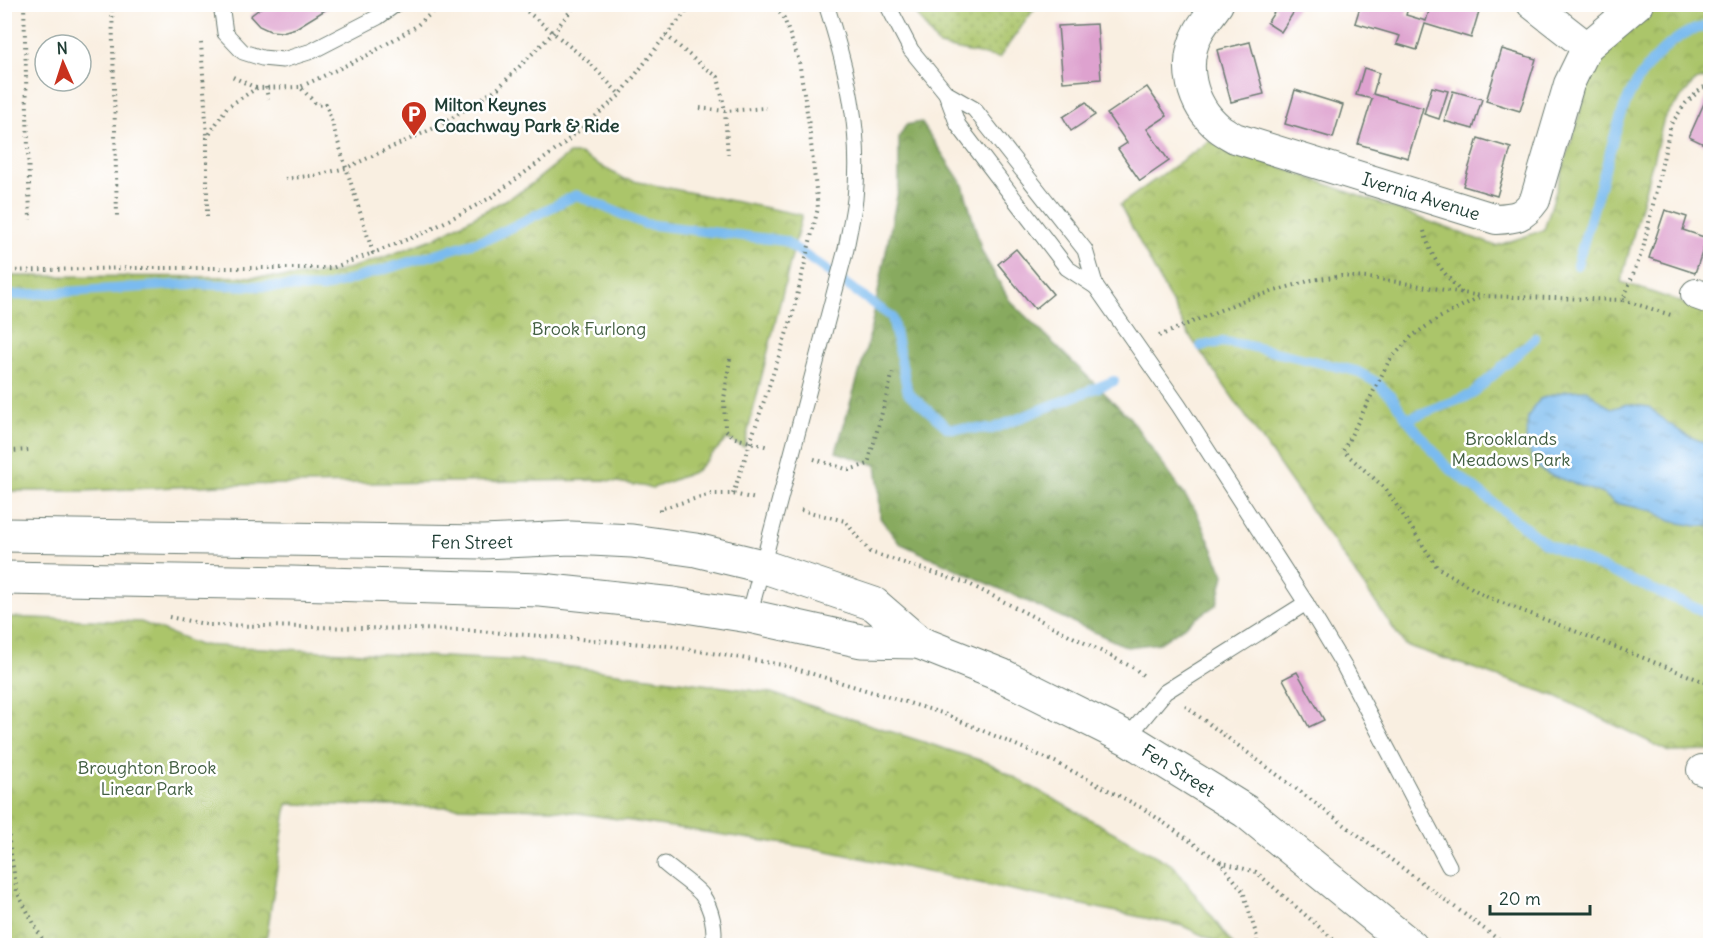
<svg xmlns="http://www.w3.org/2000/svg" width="1715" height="950" font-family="Delius,sans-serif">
	<defs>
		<pattern id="grass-dots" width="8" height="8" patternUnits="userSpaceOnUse" patternTransform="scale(1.5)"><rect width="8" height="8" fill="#abc56b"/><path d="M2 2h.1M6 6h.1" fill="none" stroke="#8ba159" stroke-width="1.8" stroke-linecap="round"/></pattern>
		<pattern id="forest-crowns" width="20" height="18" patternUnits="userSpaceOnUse" patternTransform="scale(1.5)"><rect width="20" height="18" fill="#88aa5f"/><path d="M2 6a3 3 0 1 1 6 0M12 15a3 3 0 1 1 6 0" fill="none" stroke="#6f8c4f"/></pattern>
		<pattern id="park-crowns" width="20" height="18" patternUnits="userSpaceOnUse" patternTransform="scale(1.5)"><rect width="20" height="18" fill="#abc56b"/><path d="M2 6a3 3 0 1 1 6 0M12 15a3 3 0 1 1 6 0" fill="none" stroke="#8ba159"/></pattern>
		<pattern id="water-ripples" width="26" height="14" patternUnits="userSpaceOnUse" patternTransform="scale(1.5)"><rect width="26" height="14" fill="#7abbef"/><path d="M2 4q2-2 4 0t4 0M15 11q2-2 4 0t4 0" fill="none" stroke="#6399c2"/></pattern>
	</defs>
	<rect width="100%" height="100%" fill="#fff"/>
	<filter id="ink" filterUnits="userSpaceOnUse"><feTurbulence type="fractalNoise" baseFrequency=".0167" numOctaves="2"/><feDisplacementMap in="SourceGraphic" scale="12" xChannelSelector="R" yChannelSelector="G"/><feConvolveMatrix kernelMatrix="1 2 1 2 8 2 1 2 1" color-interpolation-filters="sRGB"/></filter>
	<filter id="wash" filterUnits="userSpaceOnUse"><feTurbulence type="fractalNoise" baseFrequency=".008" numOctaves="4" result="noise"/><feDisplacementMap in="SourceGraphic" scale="24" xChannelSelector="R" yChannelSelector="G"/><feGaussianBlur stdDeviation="1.35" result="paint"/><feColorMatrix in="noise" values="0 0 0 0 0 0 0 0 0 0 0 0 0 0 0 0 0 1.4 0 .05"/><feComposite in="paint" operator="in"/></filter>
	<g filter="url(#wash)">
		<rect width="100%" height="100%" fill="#f9efe1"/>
		<!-- grass -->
		<polygon fill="url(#grass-dots)" stroke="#658150" stroke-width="1.5" points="910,5 1037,5 999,58 939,46"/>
		<!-- forest -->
		<polygon fill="url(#forest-crowns)" stroke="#54744a" stroke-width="1.5" points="921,122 963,185 982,252 1010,301 1130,418 1196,511 1224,575 1217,604 1160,643 1127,647 899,543 880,518 879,488 876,465 836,452 868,343 899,186 899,137 906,125"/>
		<!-- park -->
		<g fill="url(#park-crowns)" stroke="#658150" stroke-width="1.5">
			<polygon points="1663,5 1710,5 1710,77 1695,81 1664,118 1621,282 1710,312 1710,751 1670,752 1558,697 1405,645 1189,335 1120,205 1209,141 1496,246 1544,230 1599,50 1651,9"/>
			<polygon points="569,154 580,154 624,179 802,215 744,447 727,439 696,471 653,488 604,480 221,485 83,491 5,491 5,276 289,277 334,273 382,258 435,238 525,189"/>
			<polygon points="5,617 141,622 199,645 525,661 771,693 989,763 1174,866 1233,945 1223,945 1183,926 818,849 551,809 287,804 267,934 263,945 5,945"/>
		</g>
		<!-- water -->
		<polygon fill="url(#water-ripples)" stroke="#4c7c92" stroke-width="1.5" points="1587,390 1611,409 1627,404 1649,407 1665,421 1686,435 1710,445 1710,526 1696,526 1670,521 1654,511 1615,503 1603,494 1548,474 1534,465 1526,439 1528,416 1540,399 1565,391"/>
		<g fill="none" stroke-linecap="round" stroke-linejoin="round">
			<!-- stream -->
			<g stroke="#7abbef" stroke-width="10">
				<path d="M1577,265c9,-30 17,-59 26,-89 14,-48 21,-90 60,-126 14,-13 28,-22 47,-24"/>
				<polyline points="4,296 189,284 323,288 492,237 576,195 645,224 785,241 892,317 908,393 948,428 992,429 1114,381"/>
				<polyline points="1201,346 1222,342 1245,345 1356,371 1376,382 1392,397 1407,419 1445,465 1546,544 1710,614"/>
				<polyline points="1407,419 1471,395 1535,338"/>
			</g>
		</g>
		<g id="blocks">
			<!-- building -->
			<g fill="#dea2cf">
				<polygon points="266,4 335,4 296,28 282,32 270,31 259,26 250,16"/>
				<polygon points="1271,4 1299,4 1281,32 1267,23 1277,8"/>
				<polygon points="1361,4 1409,4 1406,15 1426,21 1431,4 1467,4 1480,8 1471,38 1425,24 1417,50 1397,44 1400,36 1355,23"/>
				<polygon points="1097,24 1101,79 1063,82 1058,26"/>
				<polygon points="1250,42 1264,94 1231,102 1217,50"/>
				<polygon points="1502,49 1536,59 1520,111 1486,101"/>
				<polygon points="1364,68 1379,73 1373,94 1423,108 1408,158 1358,144 1372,99 1356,95"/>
				<polygon points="1147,87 1167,116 1147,129 1169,161 1140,181 1118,149 1127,143 1107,114"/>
				<polygon points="1432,87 1448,91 1439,119 1424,114"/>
				<polygon points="1295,90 1343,105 1333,138 1285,124"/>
				<polygon points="1710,90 1710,141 1708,146 1689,137"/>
				<polygon points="1453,91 1482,99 1473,129 1444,121"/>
				<polygon points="1086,102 1095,115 1071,131 1063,117"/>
				<polygon points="1478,138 1511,148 1497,196 1463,186"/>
				<polygon points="1665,210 1687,217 1683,230 1707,238 1695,273 1649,258"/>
				<polygon points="1016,249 1053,294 1035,309 998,264"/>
				<polygon points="1297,672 1324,720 1309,727 1283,679"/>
			</g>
		</g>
	</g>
	<g filter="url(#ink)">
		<use href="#blocks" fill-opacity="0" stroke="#6b7b71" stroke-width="1.5"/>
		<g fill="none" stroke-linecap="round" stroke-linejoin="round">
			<!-- lane casing -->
			<g stroke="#6b7b71" stroke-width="17">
				<g id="lane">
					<polyline points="221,4 225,33 243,52 262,58 283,60 312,51 378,17 396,4"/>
					<polyline points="887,4 911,50 946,93 958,125 1067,268 1096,287"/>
					<polyline points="946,93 974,109 1085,250 1096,287 1179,406 1306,603 1345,668 1449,866"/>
					<path d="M749,616l97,-367c3,-17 7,-34 9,-50 7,-70 -8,-129 -29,-195"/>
					<polyline points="1127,738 1165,692 1306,603"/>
					<path d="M665,864c10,9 30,22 37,31 10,14 14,34 11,51"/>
				</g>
			</g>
			<!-- street casing -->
			<g stroke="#6b7b71" stroke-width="32">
				<g id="street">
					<path id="s1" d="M1218,4c-6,9 -14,18 -19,27 -18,33 -8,74 20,97 5,4 11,7 16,10l261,81c20,-1 27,-2 39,-19l34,-116 18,-37 51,-43"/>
					<polyline points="1532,4 1587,47"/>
					<polyline points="1696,294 1710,299"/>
					<polyline points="1702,770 1710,773"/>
				</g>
			</g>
			<!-- secondary casing -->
			<g stroke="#6b7b71" stroke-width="35">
				<g id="secondary">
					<path id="s2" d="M4,535l479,7 88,-4 61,3 64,9 66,16 112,38 44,38 83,33 126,63 118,73 166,135"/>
					<polyline points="4,578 291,583 541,590 673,604 749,616 861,641 918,642"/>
				</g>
			</g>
			<!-- path -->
			<g stroke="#6b7b71" stroke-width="4" stroke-dasharray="1.5 4.5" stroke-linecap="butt">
				<polyline points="24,4 30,220"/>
				<polyline points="112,4 117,216"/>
				<polyline points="442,4 415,27 368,55 300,87 317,105 326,104 373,253 426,232 490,198 560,147 620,95 666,35 693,4"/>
				<polyline points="518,4 589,62 620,95"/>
				<polyline points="666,35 695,60 718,77 725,111 728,156"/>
				<polyline points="201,43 207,137"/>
				<polyline points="233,77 256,88"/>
				<polyline points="1710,85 1702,88 1686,103 1671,124 1643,249 1623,300 1481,296 1439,318 1412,336 1389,361 1343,451 1386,489 1437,567 1485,596 1710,684"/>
				<polyline points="266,87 268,99"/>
				<polyline points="700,108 725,111 766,108"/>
				<polyline points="285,179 317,175 346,168 441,125 498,88 553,33 576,4"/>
				<polyline points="207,217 207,138 227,107 257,88 300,87"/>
				<path d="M1424,231c8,29 18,40 38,62"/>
				<polyline points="4,271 132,268 332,268 373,253"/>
				<polyline points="1623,300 1671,315"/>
				<polyline points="1159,336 1244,300 1312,280 1341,276 1379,279 1481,296"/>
				<polyline points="730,359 724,399 725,429 735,438 769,447"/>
				<polyline points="814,459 849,470 868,464 893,372"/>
				<polyline points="4,464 12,451 30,450"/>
				<polyline points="733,494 792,317 818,208 809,125 799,61 784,18 772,4"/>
				<polyline points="801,510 845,521 870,552 969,584 1134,668 1145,677"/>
				<polyline points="660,511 660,509 711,494 733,494 756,499"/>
				<polyline points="169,617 210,625 464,630 669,646 783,665 942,713 1055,762 1144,809 1220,862 1243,891 1257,937 1257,946"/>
				<polyline points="1185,706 1507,946"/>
				<polyline points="4,734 9,842 17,892 41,937 47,946"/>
				<polyline points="1220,862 1256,872 1341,946"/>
			</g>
			<!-- lane -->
			<use href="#lane" stroke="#fff" stroke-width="15"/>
			<!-- street -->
			<use href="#street" stroke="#fff" stroke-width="30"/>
			<!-- secondary -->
			<use href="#secondary" stroke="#fff" stroke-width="33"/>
		</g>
	</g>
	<!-- icons -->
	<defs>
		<g id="parking-pin" transform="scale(1.35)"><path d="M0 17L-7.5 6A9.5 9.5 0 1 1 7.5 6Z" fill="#c8321e" stroke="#fff"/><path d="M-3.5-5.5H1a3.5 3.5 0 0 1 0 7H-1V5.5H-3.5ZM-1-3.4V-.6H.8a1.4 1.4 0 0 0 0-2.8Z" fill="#fff"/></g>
	</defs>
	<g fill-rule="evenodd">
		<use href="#parking-pin" x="414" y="114"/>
	</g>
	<g text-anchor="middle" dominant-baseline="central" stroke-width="5" stroke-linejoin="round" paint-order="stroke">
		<!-- poi labels -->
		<g font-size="18" font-weight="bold" fill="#1f3d34" stroke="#fff" text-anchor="start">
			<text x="434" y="104">Milton Keynes<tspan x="434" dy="21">Coachway Park &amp; Ride</tspan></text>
		</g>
		<!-- street labels -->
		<g font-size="18" fill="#1f3d34" stroke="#fff">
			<text stroke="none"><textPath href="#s1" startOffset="354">Ivernia Avenue</textPath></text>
			<text stroke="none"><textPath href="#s2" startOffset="468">Fen Street</textPath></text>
			<text stroke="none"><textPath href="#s2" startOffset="1228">Fen Street</textPath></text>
		</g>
		<!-- park labels -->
		<g font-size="18" fill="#425f42" stroke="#fff">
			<text x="589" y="328">Brook Furlong</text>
			<text x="1511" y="438">Brooklands<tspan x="1511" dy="21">Meadows Park</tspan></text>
			<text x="147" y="767">Broughton Brook<tspan x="147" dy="21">Linear Park</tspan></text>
		</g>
	</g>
	<!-- margin -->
	<rect width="1715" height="950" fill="none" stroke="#fff" stroke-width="24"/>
	<!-- north arrow -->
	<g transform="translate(63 63) rotate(357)"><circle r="28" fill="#ffffff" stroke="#a5b1ae" stroke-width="1.5"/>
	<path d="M0-4.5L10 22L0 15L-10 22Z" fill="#c8321e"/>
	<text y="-9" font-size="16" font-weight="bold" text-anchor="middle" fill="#1f3d34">N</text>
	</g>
	<!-- scale -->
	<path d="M1490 905v9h100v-9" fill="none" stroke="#1f3d34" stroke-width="3"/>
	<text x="1499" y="905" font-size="18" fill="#1f3d34" stroke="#ffffff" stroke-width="4.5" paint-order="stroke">20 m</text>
</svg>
